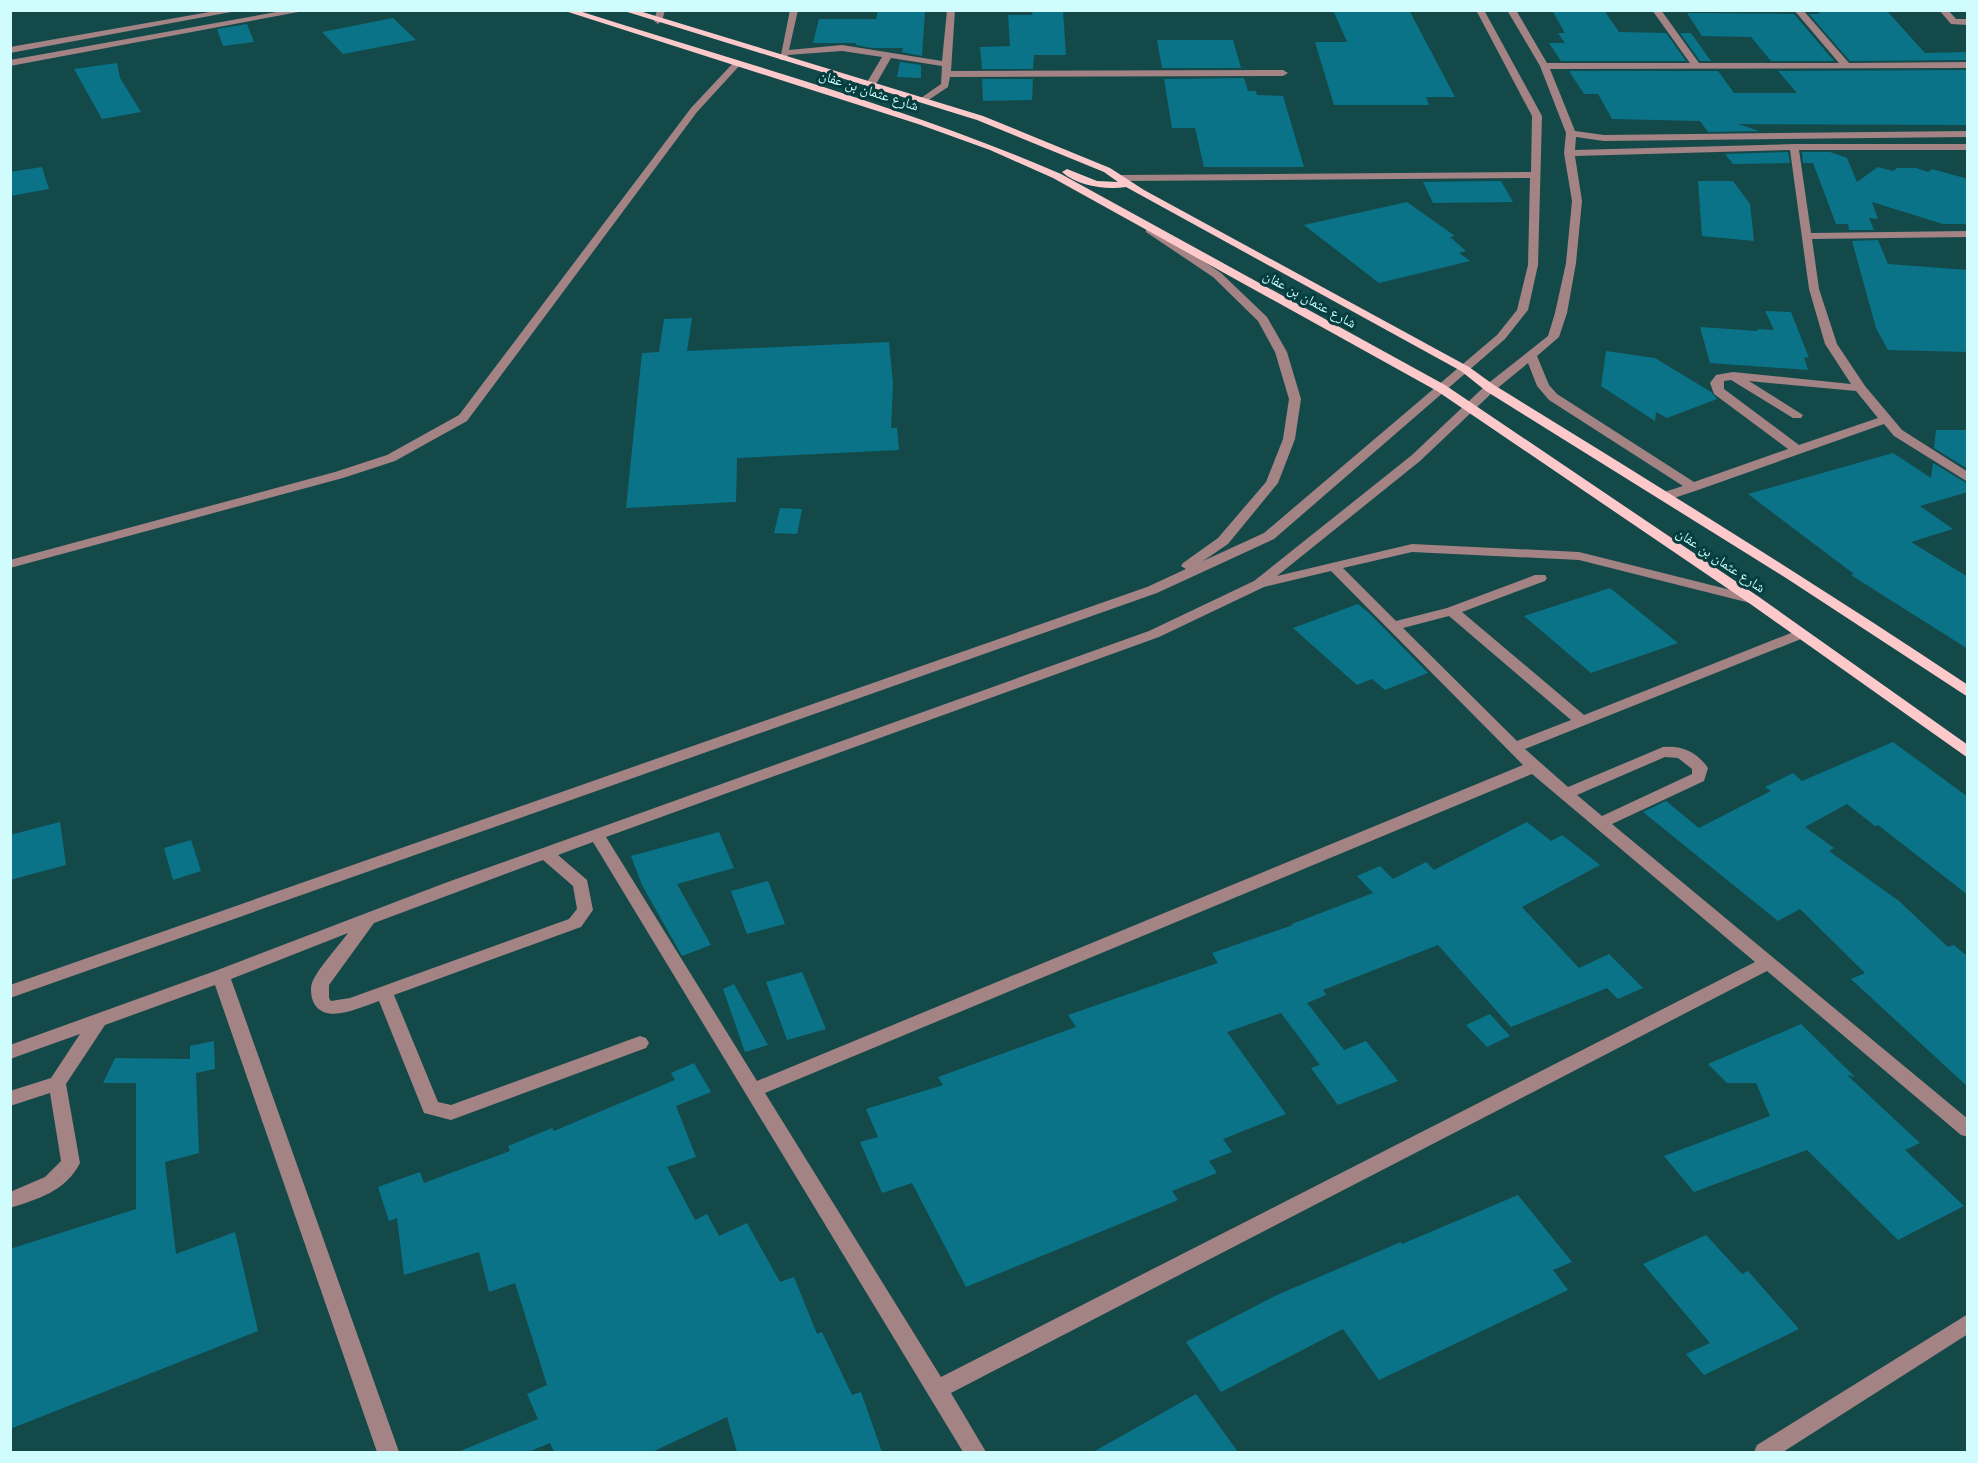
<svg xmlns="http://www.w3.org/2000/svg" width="1978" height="1463" font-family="Mulish,'Noto Naskh Arabic',sans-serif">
	<rect width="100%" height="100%" fill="#14494a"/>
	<!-- building -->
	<g fill="#0a7388">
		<polygon points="878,10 925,10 922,56 902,52 903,48 872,48 856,45 856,43 813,43 819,19 876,19"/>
		<polygon points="1033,10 1063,10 1066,55 1034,55 1033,69 982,69 980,47 1010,46 1008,15 1032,15"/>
		<polygon points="1333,10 1409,10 1455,97 1426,97 1429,105 1334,105 1315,42 1347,42"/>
		<polygon points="1552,10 1604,10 1619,32 1666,33 1686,61 1561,61 1549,43 1565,43 1558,33 1565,33"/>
		<polygon points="1816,10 1886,10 1925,53 1968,52 1968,60 1850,61 1809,14 1820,14"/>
		<polygon points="1687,13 1794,14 1834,61 1771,61 1751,37 1702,36"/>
		<polygon points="393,18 416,40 343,54 322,32"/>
		<polygon points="247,24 254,42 223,46 217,29"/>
		<polygon points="1680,33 1691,33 1711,61 1700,61"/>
		<polygon points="1157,40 1233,40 1241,68 1162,68"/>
		<polygon points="900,62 921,65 921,78 897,77"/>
		<polygon points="117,63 120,78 141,112 102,119 74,69"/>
		<polygon points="1968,70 1968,125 1738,124 1759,131 1708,132 1700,121 1612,119 1598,94 1584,94 1569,71 1718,71 1734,93 1797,93 1778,71"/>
		<polygon points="1244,78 1248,91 1256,91 1257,95 1283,96 1304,167 1204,167 1195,128 1172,128 1164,79"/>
		<polygon points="982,79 1033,79 1032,100 983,101"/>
		<polygon points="1788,152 1790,163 1733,164 1725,154"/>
		<polygon points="1802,152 1830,152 1847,158 1857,182 1878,167 1893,171 1897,168 1916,168 1928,172 1932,169 1968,179 1968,224 1943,224 1872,202 1878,219 1869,218 1874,230 1849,230 1848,224 1836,224 1813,163 1803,163"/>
		<polygon points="42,167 49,189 10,196 10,172"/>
		<polygon points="1501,181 1513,202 1433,203 1423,182"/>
		<polygon points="1698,181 1733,181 1750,204 1754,241 1702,236"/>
		<polygon points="1407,202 1455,236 1450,237 1466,251 1459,253 1470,261 1379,283 1304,225"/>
		<polygon points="1878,240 1888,264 1968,270 1968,352 1888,350 1876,328 1852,241"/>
		<polygon points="1765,311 1791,312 1809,358 1804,357 1808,370 1710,363 1700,327 1758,331 1757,329 1774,330"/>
		<polygon points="692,318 687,351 889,342 893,384 891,428 897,428 899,450 737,458 736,502 626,508 642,353 659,352 664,319"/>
		<polygon points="1606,351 1655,358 1711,392 1717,399 1667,418 1656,412 1655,421 1601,386"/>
		<polygon points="1936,430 1968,430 1968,469 1934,448"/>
		<polygon points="1893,453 1931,478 1933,463 1968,484 1968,492 1920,506 1953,529 1911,542 1968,577 1968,649 1851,575 1854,574 1748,494"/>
		<polygon points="780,508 802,509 797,534 774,533"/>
		<polygon points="1610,588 1678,643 1591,673 1524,616"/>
		<polygon points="1358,604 1370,614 1428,673 1385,690 1372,679 1357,685 1293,628"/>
		<polygon points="1893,742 1968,797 1968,895 1878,825 1875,826 1847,804 1805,827 1834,848 1829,851 1899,901 1948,947 1954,945 1968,957 1968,1087 1851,979 1865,973 1800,909 1778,921 1643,812 1666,801 1699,828 1771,791 1765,787 1793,773 1802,781"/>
		<polygon points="60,822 66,865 10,880 10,835"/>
		<polygon points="1527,822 1551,841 1562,835 1600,865 1522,907 1579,968 1609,954 1643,988 1618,999 1607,988 1511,1027 1438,945 1323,990 1326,995 1307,1003 1344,1050 1366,1041 1398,1081 1338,1105 1311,1068 1320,1065 1281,1013 1227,1032 1286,1114 1223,1139 1232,1152 1209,1161 1217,1173 1172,1191 1178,1200 966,1287 912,1183 882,1193 860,1142 878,1137 866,1109 943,1085 938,1077 1076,1027 1068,1015 1218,963 1212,953 1293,925 1292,924 1373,893 1357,876 1380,866 1393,879 1426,862 1434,870"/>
		<polygon points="719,832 734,868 677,884 711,945 682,956 642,885 631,856"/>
		<polygon points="191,840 201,871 173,880 164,848"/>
		<polygon points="768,881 785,924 747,934 731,891"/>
		<polygon points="802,972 826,1029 787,1040 766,982"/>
		<polygon points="734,984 768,1045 745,1052 723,989"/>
		<polygon points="1490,1014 1510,1036 1487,1047 1466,1025"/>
		<polygon points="1801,1024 1855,1077 1847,1075 1920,1143 1905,1150 1964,1206 1898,1240 1807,1150 1694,1192 1664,1156 1770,1116 1756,1083 1727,1083 1708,1064"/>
		<polygon points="214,1041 215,1069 196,1073 199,1153 165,1162 176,1254 235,1232 258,1331 10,1429 10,1249 136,1209 136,1083 103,1083 115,1058 190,1059 190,1046"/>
		<polygon points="694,1063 711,1092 676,1106 696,1157 667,1167 695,1220 707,1214 719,1236 747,1223 780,1282 794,1277 817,1334 822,1332 852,1395 861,1392 882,1452 737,1452 727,1417 652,1452 554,1452 550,1443 528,1452 458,1452 538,1419 527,1394 547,1385 515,1283 489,1292 479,1252 404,1275 397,1218 389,1221 378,1187 420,1172 424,1183 510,1151 508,1146 552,1128 554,1131 675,1080 671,1073"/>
		<polygon points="1518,1195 1572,1262 1553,1270 1568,1290 1379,1380 1343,1329 1221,1392 1186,1342 1277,1295 1401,1242 1402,1244"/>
		<polygon points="1706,1235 1742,1274 1748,1271 1799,1329 1704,1375 1686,1354 1710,1343 1643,1264"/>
		<polygon points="1196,1394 1238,1452 1093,1452"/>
	</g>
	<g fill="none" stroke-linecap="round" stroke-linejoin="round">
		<!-- minor -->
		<g fill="#a48384" fill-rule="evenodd">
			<polygon points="221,10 242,10 10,53 10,47"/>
			<polygon points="288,10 309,10 10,66 10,60"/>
			<polygon points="657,10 665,10 662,21 658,24 654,21"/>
			<polygon points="790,10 798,10 789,50 842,45 942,61 947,10 955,10 951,71 1283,70 1288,73 1283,76 950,77 948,87 924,103 921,102 921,98 941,84 942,66 891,58 876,84 871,87 866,84 882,57 842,51 788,55 786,60 780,60"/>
			<polygon points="1476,10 1484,10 1542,116 1538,265 1528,310 1505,339 1274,539 1157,593 10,998 10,985 1147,587 1186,569 1181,566 1183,563 1218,538 1266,482 1283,439 1289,399 1275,352 1258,321 1213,277 1146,232 1146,228 1154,228 1221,273 1267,317 1287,352 1301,399 1295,439 1278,483 1228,544 1203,561 1264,533 1497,335 1517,310 1528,265 1530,178 1119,181 1114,178 1119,175 1531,172 1532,116"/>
			<path d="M1507,10h9l31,53h143l-38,-53h9l38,53h140l-45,-53h9l46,53 119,-1v6l-418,1 25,62 29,4 364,-4v6l-364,4 -28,-4 -1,13 219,-6h174v6h-169l12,83 157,-2v6l-156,2 7,50 18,55 28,42 37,44 66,42v10l-74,-46 -10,-12 -186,66 -27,9h-10l-1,-3 1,-3 22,-7 -134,-86 -12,-14 -9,-23 -34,28 -74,70 -143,115 135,-32 167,8 180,45 2,3 -7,4 -175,-44 -167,-8 -69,16 53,53 51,-13 88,-33h10l2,3 -2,3 -83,31 122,103 212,-84h10l2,3 -2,3 -281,112 43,38 95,-40c19,-2 34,5 45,21l-4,13 -92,43 356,295v18l-7,-2 -194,-164 -816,422 35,59h-23l-370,-610 -35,13 29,25 6,30 -12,17 -187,68 44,107 13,3 189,-69 6,2 3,5 -3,5 -195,72 -27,-7 -45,-112c-18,6 -51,23 -64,4 -4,-6 -5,-16 -3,-22 6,-15 26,-36 36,-50l-117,46 168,473h-22l-162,-467 -110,40 -39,59 14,79c-14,28 -42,36 -70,45v-16l35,-15 16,-16 -11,-68 -40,13v-15l41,-13 29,-44 -70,25v-14l205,-74 230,-88 704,-252 105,-50 158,-126 74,-70 62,-49 7,-23 11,-50 6,-62 -8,-48 2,-20 -26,-67zM1790,150l19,139 16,55 26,40 -118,-12 -17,3 -6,8 4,11 74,55 -94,33 -137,-88 -8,-9 -12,-29 22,-19 8,-24 9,-50 6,-62 -7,-45zM1731,380l62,38h8l2,-3 -54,-34 107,10 22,27 -79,27 -75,-56v-8zM1331,571l192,194 -766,316 -151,-244 553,-200 105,-50zM1449,616l122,104 -54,21 -114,-113zM1665,757l13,1 14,11v5l-90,42 -25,-21zM1532,774l223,188 -814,415 -176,-284zM543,860l30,26 4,23 -8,10 -219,79 -19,3 -2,-3v-13l45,-62z"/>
			<polygon points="1939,10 1948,10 1956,19 1968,19 1968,25 1951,24"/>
			<polygon points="734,62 741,64 697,112 467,421 395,461 343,478 10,568 10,560 335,472 387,455 459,415 691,108"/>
			<polygon points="1968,1314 1968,1334 1783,1452 1754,1452 1757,1445"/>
		</g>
		<!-- major -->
		<g fill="#fec9ca" fill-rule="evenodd">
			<path d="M562,10h14c162,52 328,96 485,164l384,211 314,212 209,148v13l-219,-155 -312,-212 -384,-213 -63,-28 -72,-26z"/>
			<path d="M621,10h15l347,106 127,52 34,22 325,177 25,18c159,98 318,196 474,300v12l-182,-119 -300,-187 -25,-20 -335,-184c-21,3 -48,-1 -64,-15l5,-3 30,12 21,1 -14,-10 -127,-52z"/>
		</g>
	</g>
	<g text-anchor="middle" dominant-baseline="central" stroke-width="6" stroke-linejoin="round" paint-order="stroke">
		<!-- far-street labels -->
		<g font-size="14" fill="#d0fcfd" stroke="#053e3f">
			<text transform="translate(869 90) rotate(18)">شارع عثمان بن عفان</text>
			<text transform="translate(1310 299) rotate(29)">شارع عثمان بن عفان</text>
			<text transform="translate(1721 560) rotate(34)">شارع عثمان بن عفان</text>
		</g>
	</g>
	<!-- border -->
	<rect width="1978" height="1463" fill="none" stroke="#d0fcfd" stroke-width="24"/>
</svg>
